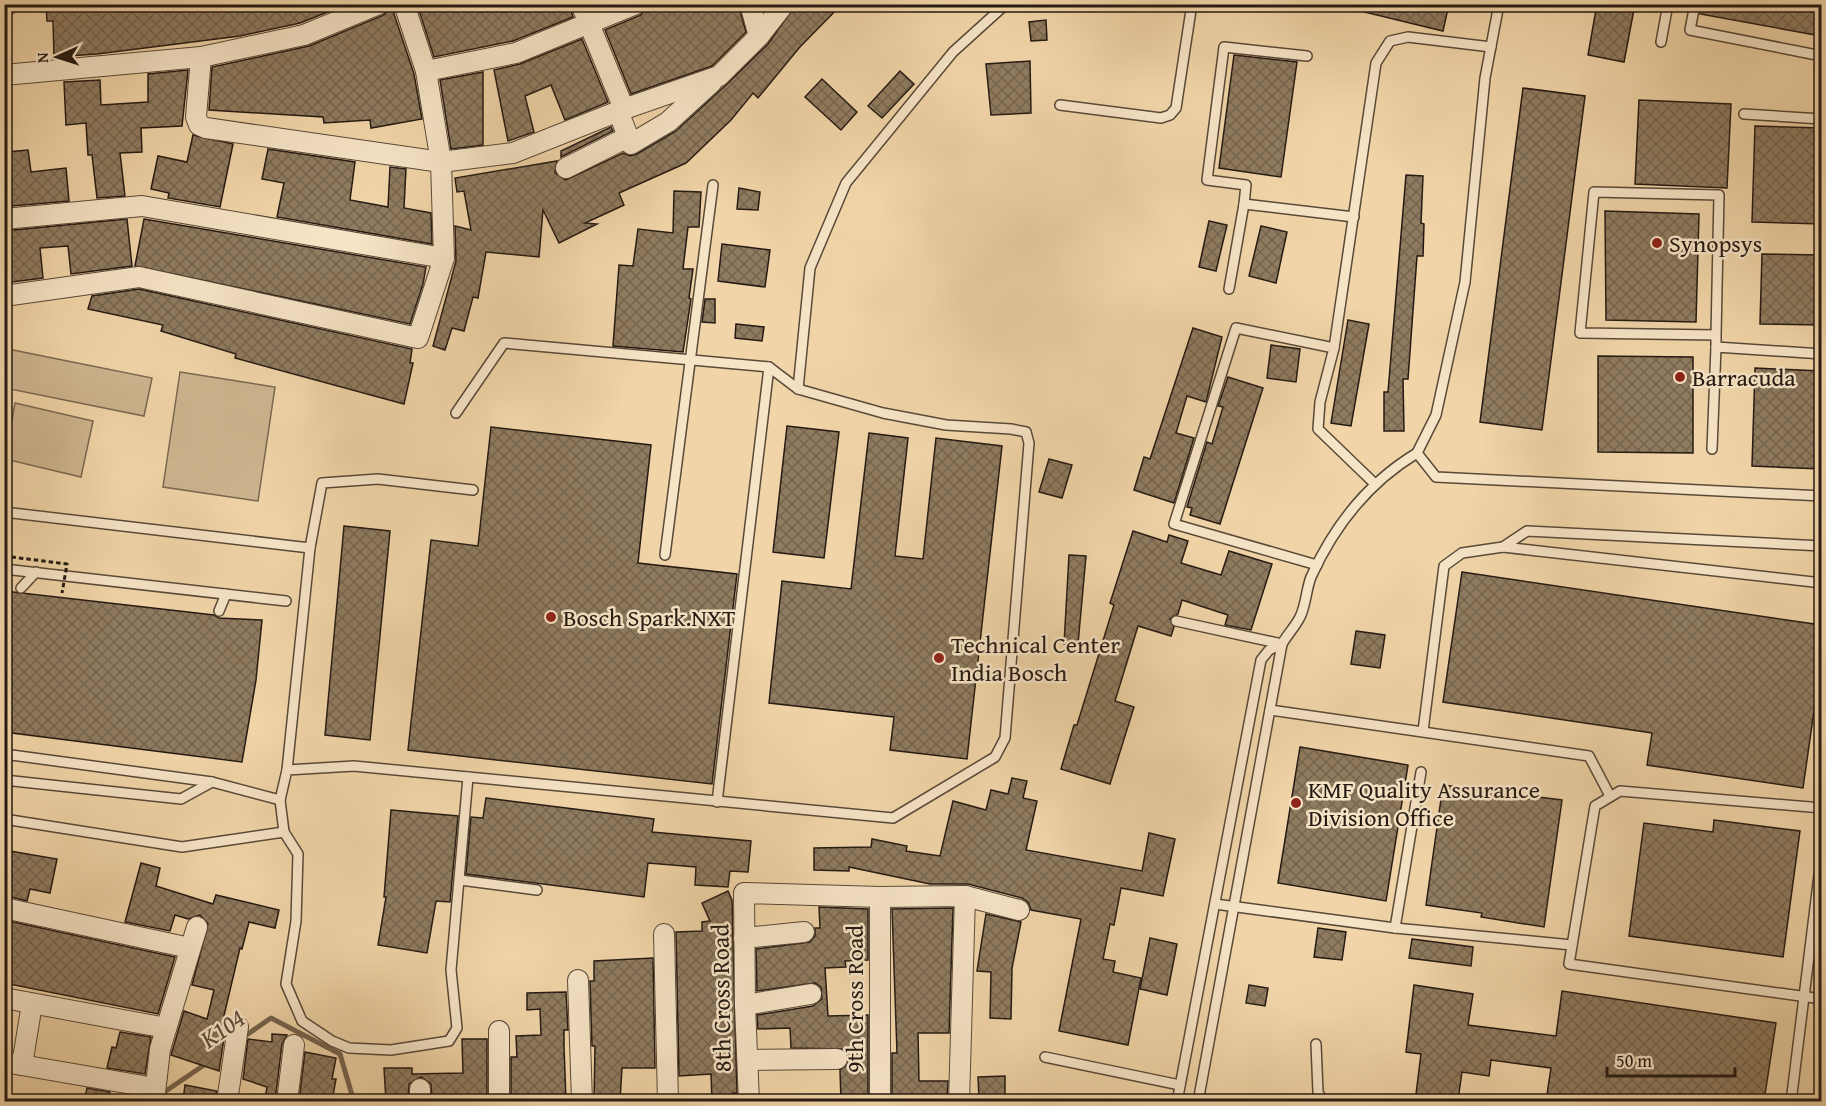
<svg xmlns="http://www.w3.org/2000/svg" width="1826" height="1106" font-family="'Gentium Book Plus',serif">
	<defs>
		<pattern id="building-cross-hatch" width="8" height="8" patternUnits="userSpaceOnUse" patternTransform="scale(1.5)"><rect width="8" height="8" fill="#8f7b60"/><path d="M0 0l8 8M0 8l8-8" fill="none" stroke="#75644e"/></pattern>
	</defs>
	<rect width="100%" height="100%" fill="#f1d5a8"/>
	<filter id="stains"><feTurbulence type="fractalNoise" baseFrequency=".00333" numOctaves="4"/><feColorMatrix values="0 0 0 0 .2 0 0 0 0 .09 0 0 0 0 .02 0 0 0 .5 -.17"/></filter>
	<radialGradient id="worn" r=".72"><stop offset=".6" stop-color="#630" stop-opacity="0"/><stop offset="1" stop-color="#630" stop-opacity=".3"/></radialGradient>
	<!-- pitch -->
	<g fill="#ceb58f" stroke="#7a6851" stroke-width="1.5">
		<polygon points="8,349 152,378 144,416 5,388"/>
		<polygon points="180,372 275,387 258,501 163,487"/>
		<polygon points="15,403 93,421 81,477 5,459"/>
	</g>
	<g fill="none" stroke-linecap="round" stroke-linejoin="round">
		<!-- stream -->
		<g stroke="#76644e" stroke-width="5">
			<polyline points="242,1038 271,1018 340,1054 354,1102"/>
			<polyline points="160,1095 207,1063"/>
		</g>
	</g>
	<!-- building -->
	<g fill="url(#building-cross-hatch)" stroke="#251a13" stroke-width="1.5">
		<polygon points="90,4 339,4 340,7 300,23 240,36 97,54 54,57 53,21 47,21 46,6"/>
		<polygon points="417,4 569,4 573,17 513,41 434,57"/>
		<polygon points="648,4 738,4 746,32 712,66 631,94 605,30 641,15"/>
		<polygon points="796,4 842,4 799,48 758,98 753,93 731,120 686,163 619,193 624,205 585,223 597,224 559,243 543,210 539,257 486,252 478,298 473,297 464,331 452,328 445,350 433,346 456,261 455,226 471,230 464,191 457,192 455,178 557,161 555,173 566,180 623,153 630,156 637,154 676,131 727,84 768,44"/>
		<polygon points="1357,4 1449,4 1443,31 1356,10"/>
		<polygon points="1597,4 1635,4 1624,62 1588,55"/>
		<polygon points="1702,4 1821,4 1821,36 1700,14"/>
		<polygon points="391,5 414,74 422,119 371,128 370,120 324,123 323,117 209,110 212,67 309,46 384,15"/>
		<polygon points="1046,20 1047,40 1031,41 1029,22"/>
		<polygon points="582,39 608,102 565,120 551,85 525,96 534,132 508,141 494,70 520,64"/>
		<polygon points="1234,55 1297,62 1281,177 1219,168"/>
		<polygon points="1030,61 1031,113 991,115 986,64"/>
		<polygon points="188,70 182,126 141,128 142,152 120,153 125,196 97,198 92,155 88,155 86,123 66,125 64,82 100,80 101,105 148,102 148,74"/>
		<polygon points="900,71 914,84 882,118 868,106"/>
		<polygon points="483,72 483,145 451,149 440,80"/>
		<polygon points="822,79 857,112 841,130 805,97"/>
		<polygon points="1523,88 1585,96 1542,430 1480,422"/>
		<polygon points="1639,100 1731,104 1727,188 1635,184"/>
		<polygon points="1755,126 1821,128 1821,224 1752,222"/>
		<polygon points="611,127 613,131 561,157 561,151"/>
		<polygon points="193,135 233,144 220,207 168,198 169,193 151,189 158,156 187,162"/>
		<polygon points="268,149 355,162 350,200 388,207 390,167 406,169 404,208 431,213 432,244 277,217 284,183 262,179"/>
		<polygon points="28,150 31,172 66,168 69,201 12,206 7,152"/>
		<polygon points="1406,175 1423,176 1421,223 1424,224 1423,256 1417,256 1408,379 1403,379 1404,431 1384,431 1384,392 1388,392"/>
		<polygon points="739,188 760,192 758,210 737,209"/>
		<polygon points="674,191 701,192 699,227 688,227 683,269 693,269 689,298 691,299 683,352 613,346 619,265 633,266 638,229 673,233"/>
		<polygon points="1605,211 1699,214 1696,322 1606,320"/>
		<polygon points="127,219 132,266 71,274 68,246 40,248 43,278 4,283 4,231"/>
		<polygon points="144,219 426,267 423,284 410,324 135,266"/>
		<polygon points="1209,221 1227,225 1216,271 1199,267"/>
		<polygon points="1261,226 1287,232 1276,283 1249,276"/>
		<polygon points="722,244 770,250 765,287 718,281"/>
		<polygon points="1762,254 1821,255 1821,325 1760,324"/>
		<polygon points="139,289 412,349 410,363 413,363 404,404 235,358 236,354 161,331 163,325 88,309 92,296"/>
		<polygon points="705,299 715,299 715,323 702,322"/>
		<polygon points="1348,320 1369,324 1351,426 1331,423"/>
		<polygon points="736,324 764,327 762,341 735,338"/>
		<polygon points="1193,328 1222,337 1206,402 1187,396 1176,433 1194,438 1174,503 1134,490 1144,457 1150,459"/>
		<polygon points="1271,345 1300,349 1296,382 1267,378"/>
		<polygon points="1598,356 1693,357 1693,453 1598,452"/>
		<polygon points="1755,368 1821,371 1821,469 1752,466"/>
		<polygon points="1228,377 1263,388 1220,524 1190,515 1192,508 1187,507 1207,442 1212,444 1223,407 1218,406"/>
		<polygon points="787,426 839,432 824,558 773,552"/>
		<polygon points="491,427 651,445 638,563 737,574 712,784 408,750 431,540 478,546"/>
		<polygon points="869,433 908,438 895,556 923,559 936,438 1002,446 967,759 890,750 894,717 769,703 782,581 851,589"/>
		<polygon points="1049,459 1072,465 1062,498 1039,492"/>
		<polygon points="344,526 390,531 370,740 325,735"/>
		<polygon points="1133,531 1167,542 1169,535 1188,541 1181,563 1221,575 1229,551 1272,564 1251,630 1225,625 1228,615 1182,600 1178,614 1170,619 1174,627 1171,636 1138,626 1115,701 1134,707 1110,784 1061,769 1074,725 1077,725 1114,605 1110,603"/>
		<polygon points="1069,555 1086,556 1078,644 1064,644"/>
		<polygon points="1462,572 1821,625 1821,662 1803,788 1647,765 1652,733 1443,702"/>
		<polygon points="4,591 214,615 219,618 262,620 256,680 242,762 4,732"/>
		<polygon points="1356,631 1385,635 1380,668 1351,664"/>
		<polygon points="1300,747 1408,765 1386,901 1278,883"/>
		<polygon points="1012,778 1027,781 1023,798 1037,801 1026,850 1142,871 1149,833 1175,839 1163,896 1121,888 1114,925 1110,924 1103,959 1115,961 1113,972 1141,978 1128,1045 1059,1031 1081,919 1031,910 1028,902 1022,898 968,884 930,884 849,867 849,871 814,870 814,848 871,847 872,839 907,846 906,851 940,856 953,801 986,810 991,790 1008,794"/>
		<polygon points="1443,785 1562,800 1544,927 1481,917 1482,913 1426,905"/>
		<polygon points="486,798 654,819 652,832 751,841 748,872 730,871 728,887 695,885 696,867 648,863 644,897 466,874 471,817 483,818"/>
		<polygon points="391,810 458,816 450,902 436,901 427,953 378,945 386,897 384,897"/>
		<polygon points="1714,820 1800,831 1783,957 1629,936 1644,823 1713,832"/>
		<polygon points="4,850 57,859 50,893 30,889 27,901 7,896 9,886 4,885"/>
		<polygon points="141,863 160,868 156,886 213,904 216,895 279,910 275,928 249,922 242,949 240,948 222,1024 226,1025 219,1071 171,1055 184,1011 207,1019 214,990 192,985 208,924 200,915 188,919 175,915 170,931 125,922"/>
		<polygon points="728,891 732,900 737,1093 733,1093 733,1101 712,1101 711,1074 679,1076 676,932 702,931 702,922 710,921 702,903"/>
		<polygon points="819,907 868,909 868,960 845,961 846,967 825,968 828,1016 868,1015 868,1101 841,1101 840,1070 847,1065 849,1059 843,1049 791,1048 790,1028 758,1029 757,1015 813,1006 822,999 821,987 815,983 757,991 756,949 810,942 815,936 815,928 820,928"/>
		<polygon points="953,908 949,1033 918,1033 919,1081 948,1081 947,1101 892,1101 892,1053 897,1053 892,909"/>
		<polygon points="986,914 1021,922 1012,968 1011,1019 990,1018 991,972 977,971"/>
		<polygon points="4,920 175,957 158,1014 4,983"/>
		<polygon points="1318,928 1346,932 1342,960 1314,957"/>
		<polygon points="1150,938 1177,944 1167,995 1140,989"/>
		<polygon points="1412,939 1473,947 1471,966 1409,958"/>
		<polygon points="653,958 655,1068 622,1068 620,1101 594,1101 595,1046 592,1046 590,981 594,981 594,961"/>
		<polygon points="1249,985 1268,988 1265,1006 1246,1003"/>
		<polygon points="1414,985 1473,994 1468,1025 1556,1036 1562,991 1776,1023 1764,1101 1546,1101 1551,1068 1491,1060 1489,1076 1462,1072 1458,1100 1416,1094 1421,1054 1406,1052"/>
		<polygon points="566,992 568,1030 564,1030 564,1047 566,1101 511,1100 511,1057 517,1057 516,1036 541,1035 540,1009 527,1010 527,993"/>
		<polygon points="120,1032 151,1037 145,1074 107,1068 112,1047 116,1048"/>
		<polygon points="272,1034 287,1035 282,1044 275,1101 267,1101 265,1099 267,1087 243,1079 248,1039 272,1042"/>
		<polygon points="462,1039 487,1039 487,1101 432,1101 431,1084 421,1077 409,1084 408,1101 386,1101 384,1068 412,1068 412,1074 463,1073"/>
		<polygon points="305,1052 336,1058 332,1079 336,1079 332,1101 299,1101"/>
		<polygon points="1005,1076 1005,1098 979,1099 978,1077"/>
		<polygon points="185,1085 217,1091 215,1101 183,1101"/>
		<polygon points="87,1088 110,1092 108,1101 84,1101"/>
	</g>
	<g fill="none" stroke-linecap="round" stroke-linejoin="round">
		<!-- lane casing -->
		<g stroke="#584938" stroke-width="12">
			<g id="lane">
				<polyline points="1695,4 1690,30 1822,56"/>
				<polyline points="1661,42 1668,4"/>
				<polyline points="1060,105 1161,118 1170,115 1176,108 1191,10 1189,4"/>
				<polyline points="1744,114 1822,119"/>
				<polyline points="1244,204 1246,185 1207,180 1224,47 1307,56"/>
				<polyline points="1229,289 1244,204 1354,217"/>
				<polyline points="1716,347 1716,335 1719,195 1594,192 1580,333 1716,335"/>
				<polyline points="1334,348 1376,63 1390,41 1408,37 1491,47"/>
				<polyline points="798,389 810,268 846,183 953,52 1006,4"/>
				<polyline points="456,413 504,343 769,367 717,802"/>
				<polyline points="1712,449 1716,347 1822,354"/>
				<polyline points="1417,453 1436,415 1465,282 1485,78 1499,4"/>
				<polyline points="4,512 310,548 287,770"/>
				<polyline points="1503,547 1527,531 1822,546"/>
				<polyline points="310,548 322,483 378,479 473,490"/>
				<polyline points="665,555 713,185"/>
				<polyline points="1317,565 1174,524 1236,328 1334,348 1320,402 1318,429 1375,484"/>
				<polyline points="4,569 286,601"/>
				<polyline points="21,588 36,572"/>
				<polyline points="219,611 226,594"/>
				<polyline points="1176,621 1282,644"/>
				<polyline points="1270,710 1589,756 1610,796"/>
				<polyline points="1423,731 1444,566 1462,553 1503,547 1822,583"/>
				<polyline points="4,754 212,782 280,800"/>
				<polyline points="4,780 181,799 212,782"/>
				<polyline points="1822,808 1620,791 1595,806 1569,964 1822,999"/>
				<polyline points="4,819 182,847 284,832 280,800 287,770 354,766 893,818 995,757 1005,738 1029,443 1026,432 1011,429 946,425 883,413 798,389 769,367"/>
				<polyline points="284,832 298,854 296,921 286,984 302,1021 332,1041 349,1048 391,1050 449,1041 457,1028 451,970 468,777"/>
				<polyline points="460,880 537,890"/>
				<polyline points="1215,904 1395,928 1572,945"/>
				<polyline points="1395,928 1421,772"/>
				<polyline points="1316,1044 1318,1092 1323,1102"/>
				<polyline points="1045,1057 1180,1085"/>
				<polyline points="1177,1102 1261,660 1269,650 1282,644"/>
				<path d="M1198,1102l84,-458c5,-9 13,-17 18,-27 6,-12 6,-27 11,-40 23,-51 58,-95 106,-124l19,24 386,19"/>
				<polyline points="1791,1102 1822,851"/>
			</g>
		</g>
		<!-- street casing -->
		<g stroke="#584938" stroke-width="22">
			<g id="street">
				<polyline points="581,4 624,109"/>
				<polyline points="750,4 759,36"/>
				<polyline points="4,5 9,4"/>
				<polyline points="201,57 196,117 199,125 206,128 441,162 513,153 624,109 719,76 759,36 784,4"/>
				<polyline points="426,71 516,53 636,4"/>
				<polyline points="4,75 201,57 304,35 379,4"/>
				<polyline points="618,111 631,144 668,122 712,82"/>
				<polyline points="566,168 628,137"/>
				<polyline points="4,219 142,206 444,258"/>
				<polyline points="4,296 139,277 418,338 444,258 441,162 426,71 404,4"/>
				<polyline points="4,908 190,948"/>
				<polyline points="664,934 668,1102"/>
				<polyline points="744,938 804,932"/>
				<polyline points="578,980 582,1102"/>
				<polyline points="4,998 166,1028"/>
				<polyline points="745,1005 811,994"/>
				<polyline points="749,1060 837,1059"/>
				<polyline points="4,1062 155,1088"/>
				<polyline points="22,1065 32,1004"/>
				<polyline points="420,1089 420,1102"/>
				<polyline points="154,1102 160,1049 197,927"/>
				<polyline points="227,1102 238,1027"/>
				<polyline points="287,1102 294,1045"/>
				<polyline points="499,1102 499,1031"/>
				<polyline points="749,1102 745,1005 744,893 880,897 965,896 1019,910"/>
				<polyline points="880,1102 880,897"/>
				<polyline points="959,1102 965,896"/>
			</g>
		</g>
		<!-- lane -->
		<use href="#lane" stroke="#f6e4c6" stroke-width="9"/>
		<!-- street -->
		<use href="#street" stroke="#f6e4c6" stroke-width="20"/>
		<!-- path-bridge -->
		<polyline stroke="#251a13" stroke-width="3" stroke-dasharray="4.5 3" stroke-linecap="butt" points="4,556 67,564 62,593"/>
	</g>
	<!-- markers -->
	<g fill="#8f2418" stroke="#f6e4c6" stroke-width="2">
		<circle cx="1657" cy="243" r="6"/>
		<circle cx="1680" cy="377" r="6"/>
		<circle cx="551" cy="617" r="6"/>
		<circle cx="939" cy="658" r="6"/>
		<circle cx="1296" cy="803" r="6"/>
	</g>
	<g text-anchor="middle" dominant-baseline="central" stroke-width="5" stroke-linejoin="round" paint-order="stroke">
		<!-- poi labels -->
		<g font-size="24" fill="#251a13" stroke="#f6e4c6" text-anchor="start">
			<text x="1669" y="243">Synopsys</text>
			<text x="1692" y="377">Barracuda</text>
			<text x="563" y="617">Bosch Spark.NXT</text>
			<text x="951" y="644">Technical Center<tspan x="951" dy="28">India Bosch</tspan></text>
			<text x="1308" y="789">KMF Quality Assurance<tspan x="1308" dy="28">Division Office</tspan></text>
		</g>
		<!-- street labels -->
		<g font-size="24" fill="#251a13" stroke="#f6e4c6">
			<text transform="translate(721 998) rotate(-91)">8th Cross Road</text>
			<text transform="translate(854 999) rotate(-90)">9th Cross Road</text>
		</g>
		<!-- water labels -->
		<g font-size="26" font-style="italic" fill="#5b4b3a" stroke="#f6e4c6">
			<text transform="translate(222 1028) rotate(-35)">K104</text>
		</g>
	</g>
	<!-- margin -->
	<rect width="1826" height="1106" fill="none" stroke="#f1d5a8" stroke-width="24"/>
	<rect x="6" y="6" width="1814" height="1094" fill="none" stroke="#251a13" stroke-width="3"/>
	<rect x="12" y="12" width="1802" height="1082" fill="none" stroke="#251a13" stroke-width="1.5"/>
	<!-- north arrow -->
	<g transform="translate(57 57) rotate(267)" stroke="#f6e4c6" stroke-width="4.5" paint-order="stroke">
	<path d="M0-4.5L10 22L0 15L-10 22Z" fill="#251a13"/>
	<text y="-9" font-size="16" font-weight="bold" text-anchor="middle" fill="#251a13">N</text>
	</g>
	<!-- scale -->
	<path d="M1607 1067v9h128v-9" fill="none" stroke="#251a13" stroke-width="3"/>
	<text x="1616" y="1067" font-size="18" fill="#251a13" stroke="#f6e4c6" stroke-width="4.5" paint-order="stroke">50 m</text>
	<rect width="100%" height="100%" filter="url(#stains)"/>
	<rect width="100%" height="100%" fill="url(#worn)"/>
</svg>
